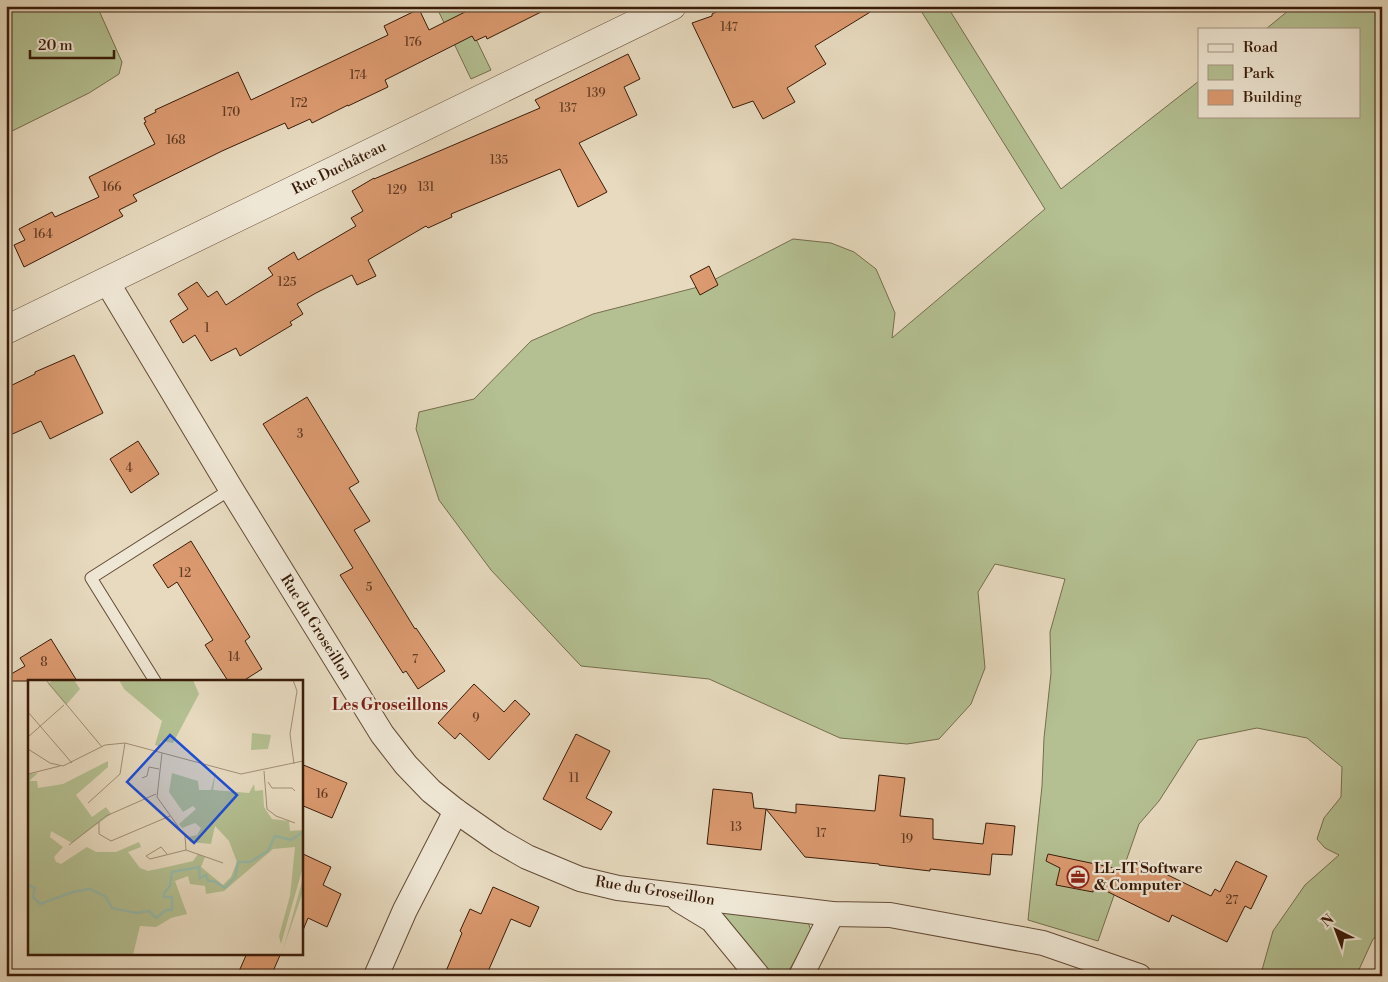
<svg xmlns="http://www.w3.org/2000/svg" width="1388" height="982" font-family="'Libre Bodoni',serif">
	<rect width="100%" height="100%" fill="#e7dabf"/>
	<filter id="stains"><feTurbulence type="fractalNoise" baseFrequency=".004" numOctaves="4"/><feColorMatrix values="0 0 0 0 .2 0 0 0 0 .09 0 0 0 0 .02 0 0 0 .5 -.17"/></filter>
	<radialGradient id="worn" r=".72"><stop offset=".6" stop-color="#630" stop-opacity="0"/><stop offset="1" stop-color="#630" stop-opacity=".3"/></radialGradient>
	<!-- green -->
	<g fill="#b4c092" stroke="#766e4d">
		<polygon points="6,6 97,6 122,62 119,74 89,93 6,134"/>
		<polygon points="436,6 460,6 491,70 471,79"/>
		<polygon points="918,6 947,6 1061,189 1199,81 1199,116 1359,116 1359,29 1266,29 1294,6 1382,6 1382,934 1373,939 1356,976 1264,976 1262,970 1273,931 1305,885 1339,855 1325,848 1317,839 1324,818 1341,797 1342,767 1307,738 1257,728 1198,740 1159,801 1139,824 1098,941 1028,920 1042,786 1044,738 1051,673 1050,632 1065,579 995,564 978,592 985,668 971,704 939,739 907,744 840,738 709,679 581,666 491,570 439,500 416,429 419,412 474,399 531,341 593,314 702,286 793,239 831,243 854,252 876,269 895,313 892,338 1045,209"/>
		<polygon points="722,909 807,919 811,931 786,976 758,976 717,918"/>
	</g>
	<!-- building -->
	<g fill="#dc9a70" stroke="#391b08">
		<polygon points="477,6 553,6 487,39 486,36 475,41 472,36 385,80 388,87 348,106 348,105 312,123 310,119 288,129 285,123 222,151 133,195 137,201 119,210 123,216 24,267 14,245 25,240 19,229 52,212 55,217 99,197 89,177 155,144 144,123 146,122 144,118 156,112 155,110 238,72 251,100 388,35 384,26 419,9 429,30"/>
		<polygon points="728,6 880,6 815,46 826,64 787,88 795,102 763,119 753,101 733,108 692,23 712,16 712,14"/>
		<polygon points="628,54 640,79 624,87 637,115 579,143 607,192 578,207 560,169 451,214 452,217 428,228 426,226 368,260 376,276 357,285 352,275 316,293 297,304 303,314 290,322 292,325 240,356 236,348 211,361 195,335 183,343 170,321 188,309 178,294 197,282 208,297 217,291 226,305 273,275 268,268 294,252 298,260 356,226 351,218 363,211 352,191 374,178 374,179 540,108 535,100"/>
		<polygon points="709,266 718,285 700,295 690,276"/>
		<polygon points="74,355 103,413 50,439 41,421 6,437 6,388 35,374 35,372"/>
		<polygon points="307,397 359,482 349,488 370,521 354,530 415,629 416,628 445,671 418,689 406,671 403,673 340,575 353,568 263,424"/>
		<polygon points="138,441 159,474 131,493 110,459"/>
		<polygon points="191,541 250,637 245,641 262,669 243,681 228,681 205,645 213,640 177,582 168,588 153,565"/>
		<polygon points="51,639 77,681 6,681 6,677 25,666 20,658"/>
		<polygon points="474,684 504,712 515,700 530,714 489,760 460,733 455,739 438,723"/>
		<polygon points="576,734 610,751 586,798 612,812 601,830 543,799"/>
		<polygon points="301,764 347,783 332,818 301,805"/>
		<polygon points="879,775 905,778 900,816 933,819 933,839 983,844 986,823 1015,826 1012,855 992,854 990,875 930,869 930,871 879,865 879,864 805,857 766,809 796,813 796,804 875,811"/>
		<polygon points="713,789 752,793 754,808 766,809 761,850 707,844"/>
		<polygon points="301,853 331,867 323,885 341,894 327,927 308,918 301,935"/>
		<polygon points="1048,854 1133,872 1139,861 1211,896 1215,889 1220,892 1236,861 1267,876 1251,909 1245,906 1227,942 1172,915 1169,922 1094,885 1093,892 1056,885 1060,868 1046,861"/>
		<polygon points="493,887 539,907 530,927 511,919 486,976 444,976 462,933 460,931 470,909 481,914"/>
		<polygon points="247,953 281,953 271,976 237,976"/>
	</g>
	<g fill="none" stroke-linecap="round" stroke-linejoin="round">
		<!-- service casing -->
		<g stroke="#644b36" stroke-width="13">
			<polyline id="service" points="155,681 91,578 231,489"/>
		</g>
		<!-- minor casing -->
		<g stroke="#644b36" stroke-width="26">
			<g id="minor">
				<polyline points="107,282 231,489 382,734 406,765 431,791 456,811 499,841 527,857 580,879 618,888 799,910 832,914 890,915 1043,943 1139,976"/>
				<polyline points="679,900 712,920 758,976"/>
				<polyline points="376,976 405,910 456,811"/>
				<polyline points="801,976 832,914"/>
			</g>
		</g>
		<!-- tertiary casing -->
		<g stroke="#644b36" stroke-width="29">
			<polyline id="tertiary" points="6,330 672,6"/>
		</g>
		<!-- service -->
		<use href="#service" stroke="#efe7d5" stroke-width="11"/>
		<!-- minor -->
		<use href="#minor" stroke="#efe7d5" stroke-width="24"/>
		<!-- tertiary -->
		<use href="#tertiary" stroke="#efe7d5" stroke-width="28"/>
	</g>
	<!-- icons -->
	<defs>
		<g id="office-ring" transform="scale(1.125)"><circle r="9.5" fill="#efe7d5" stroke="#8f2418" stroke-width="1.5"/><path d="M-6-3h4V-5.5h4V-3h4V5H-6ZM-1-4.5V-3h2v-1.5ZM-6 0V1H6V0Z" fill="#8f2418"/></g>
	</defs>
	<g fill-rule="evenodd">
		<use href="#office-ring" x="1078" y="877"/>
	</g>
	<g text-anchor="middle" dominant-baseline="central" stroke-width="4.5" stroke-linejoin="round" paint-order="stroke">
		<!-- number labels -->
		<g font-size="12" fill="#623b22">
			<text x="729" y="27">147</text>
			<text x="413" y="42">176</text>
			<text x="358" y="75">174</text>
			<text x="596" y="93">139</text>
			<text x="299" y="103">172</text>
			<text x="568" y="108">137</text>
			<text x="231" y="112">170</text>
			<text x="176" y="140">168</text>
			<text x="499" y="160">135</text>
			<text x="112" y="187">166</text>
			<text x="426" y="187">131</text>
			<text x="397" y="190">129</text>
			<text x="43" y="234">164</text>
			<text x="287" y="282">125</text>
			<text x="207" y="328">1</text>
			<text x="300" y="434">3</text>
			<text x="129" y="468">4</text>
			<text x="185" y="573">12</text>
			<text x="369" y="587">5</text>
			<text x="234" y="657">14</text>
			<text x="415" y="659">7</text>
			<text x="44" y="662">8</text>
			<text x="476" y="718">9</text>
			<text x="574" y="778">11</text>
			<text x="322" y="794">16</text>
			<text x="736" y="827">13</text>
			<text x="821" y="833">17</text>
			<text x="907" y="839">19</text>
			<text x="1232" y="900">27</text>
		</g>
		<!-- street labels -->
		<g font-size="15" fill="#391b08" stroke="#efe7d5">
			<text transform="translate(339 168) rotate(-26)">Rue Duchâteau</text>
			<text transform="translate(316 627) rotate(58)">Rue du Groseillon</text>
			<text transform="translate(655 891) rotate(9)">Rue du Groseillon</text>
		</g>
		<!-- poi labels -->
		<g font-size="15" font-weight="bold" fill="#391b08" stroke="#efe7d5" text-anchor="start">
			<text x="1094" y="868">LL-IT Software<tspan x="1094" dy="17">&amp; Computer</tspan></text>
		</g>
		<!-- neighbourhood labels -->
		<g font-size="16" font-weight="bold" fill="#7a1f14" stroke="#efe7d5">
			<text x="390" y="705">Les Groseillons</text>
		</g>
	</g>
	<!-- overview -->
	<g transform="translate(28 680)">
		<rect width="275" height="275" fill="#e7dabf"/>
		<path d="M25,0h21l6,9 -14,16 -18,-21zM91,0h74l6,14 -26,49 -12,-2 -2,5 -4,-1 7,-24 -38,-32zM224,53l19,2 -3,14 -17,1zM80,81v6l-32,28 16,22 14,-10 5,7 -39,29 -21,-12 -1,6 13,10 -9,10 2,5 5,2 26,-17 9,5h20l23,-10 2,5 -13,5 12,16 8,3 19,-4 26,-6 5,-7 7,3 -4,10 22,18 8,-8 6,-15 -8,-21 -14,-15 -4,18 -21,-2 -2,-5 9,-2 4,-7 -6,-5 -13,5 -3,-4 17,-15 -3,-3 -10,6 -14,-20 3,-19 26,8 1,9h12l5,-20 -3,20 36,3 5,-9 1,7 8,-1 1,17 8,12 17,2 1,10 13,-1v37l-22,77 -2,-8 11,-40 5,-49 -22,2 -49,42 -18,3 -1,-8 -15,-2 -2,-8 -13,5 12,33 -16,4 -15,9 -16,-1 -7,29h-105v-181l10,-1 -9,8h8l1,7 25,-4zM275,198v14l-22,63 6,-19z" fill="#b4c092"/>
		<path fill="none" stroke="#98bbab" stroke-width="2.5" d="M0,205l7,3 -2,9 7,7 33,-12 17,-3 16,8 6,11 24,5 13,-2 7,7 10,-8h6v-13h-8v-4l6,-7 2,-14 27,-5 1,11 6,-3 2,6h6l11,7 10,-11 3,-15h12l18,-11 7,-15 16,4 12,-8"/>
		<path fill="none" stroke="#a18e76" stroke-width="1" d="M18,0l56,67M265,0l4,11 -7,43 4,30M0,32l44,51M0,57l36,-32M0,69l22,14 13,3 42,-21 20,-2 116,31 62,-13M134,73l-5,44 28,39 1,14M236,91l3,38 9,7 19,7M0,94l32,-8M114,98l5,-2 2,-9 10,2M240,102l4,6h20l3,3M60,123l32,-29 5,-31M71,142v12l12,7 59,-25M41,165l37,-29 50,-22M158,170l37,13M139,174l-6,-7 -15,9 4,3 36,-9"/>
		<path fill="#1d4ed8" fill-opacity="0.15" stroke="#1d4ed8" stroke-width="2.5" d="M142,55l67,60 -43,48 -67,-61z"/>
		<rect width="275" height="275" fill="none" stroke="#391b08" stroke-width="2.5"/>
	</g>
	<!-- margin -->
	<rect width="1388" height="982" fill="none" stroke="#e7dabf" stroke-width="25"/>
	<rect x="8" y="8" width="1373" height="967" fill="none" stroke="#391b08" stroke-width="2.5"/>
	<rect x="12" y="12" width="1363" height="957" fill="none" stroke="#391b08"/>
	<!-- legend -->
	<rect x="1198" y="28" width="162" height="90" fill="#efe7d5" stroke="#a69583"/>
	<rect x="1208" y="44" width="25" height="8" fill="#efe7d5" stroke="#a69583"/>
	<text x="1243" y="52" font-size="15" fill="#391b08">Road</text>
	<rect x="1208" y="65" width="25" height="15" fill="#b4c092" stroke="#a69583"/>
	<text x="1243" y="78" font-size="15" fill="#391b08">Park</text>
	<rect x="1208" y="90" width="25" height="15" fill="#dc9a70" stroke="#a69583"/>
	<text x="1243" y="102" font-size="15" fill="#391b08">Building</text>
	<!-- north arrow -->
	<g transform="translate(1336 930) rotate(318)" stroke="#efe7d5" stroke-width="4" paint-order="stroke">
	<path d="M0-4L9 19L0 12L-9 19Z" fill="#391b08"/>
	<text y="-8" font-size="14" font-weight="bold" text-anchor="middle" fill="#391b08">N</text>
	</g>
	<!-- scale -->
	<path d="M30 50v8h84v-8" fill="none" stroke="#391b08" stroke-width="2.5"/>
	<text x="38" y="50" font-size="15" fill="#391b08" stroke="#efe7d5" stroke-width="4" paint-order="stroke">20 m</text>
	<rect width="100%" height="100%" filter="url(#stains)"/>
	<rect width="100%" height="100%" fill="url(#worn)"/>
</svg>
